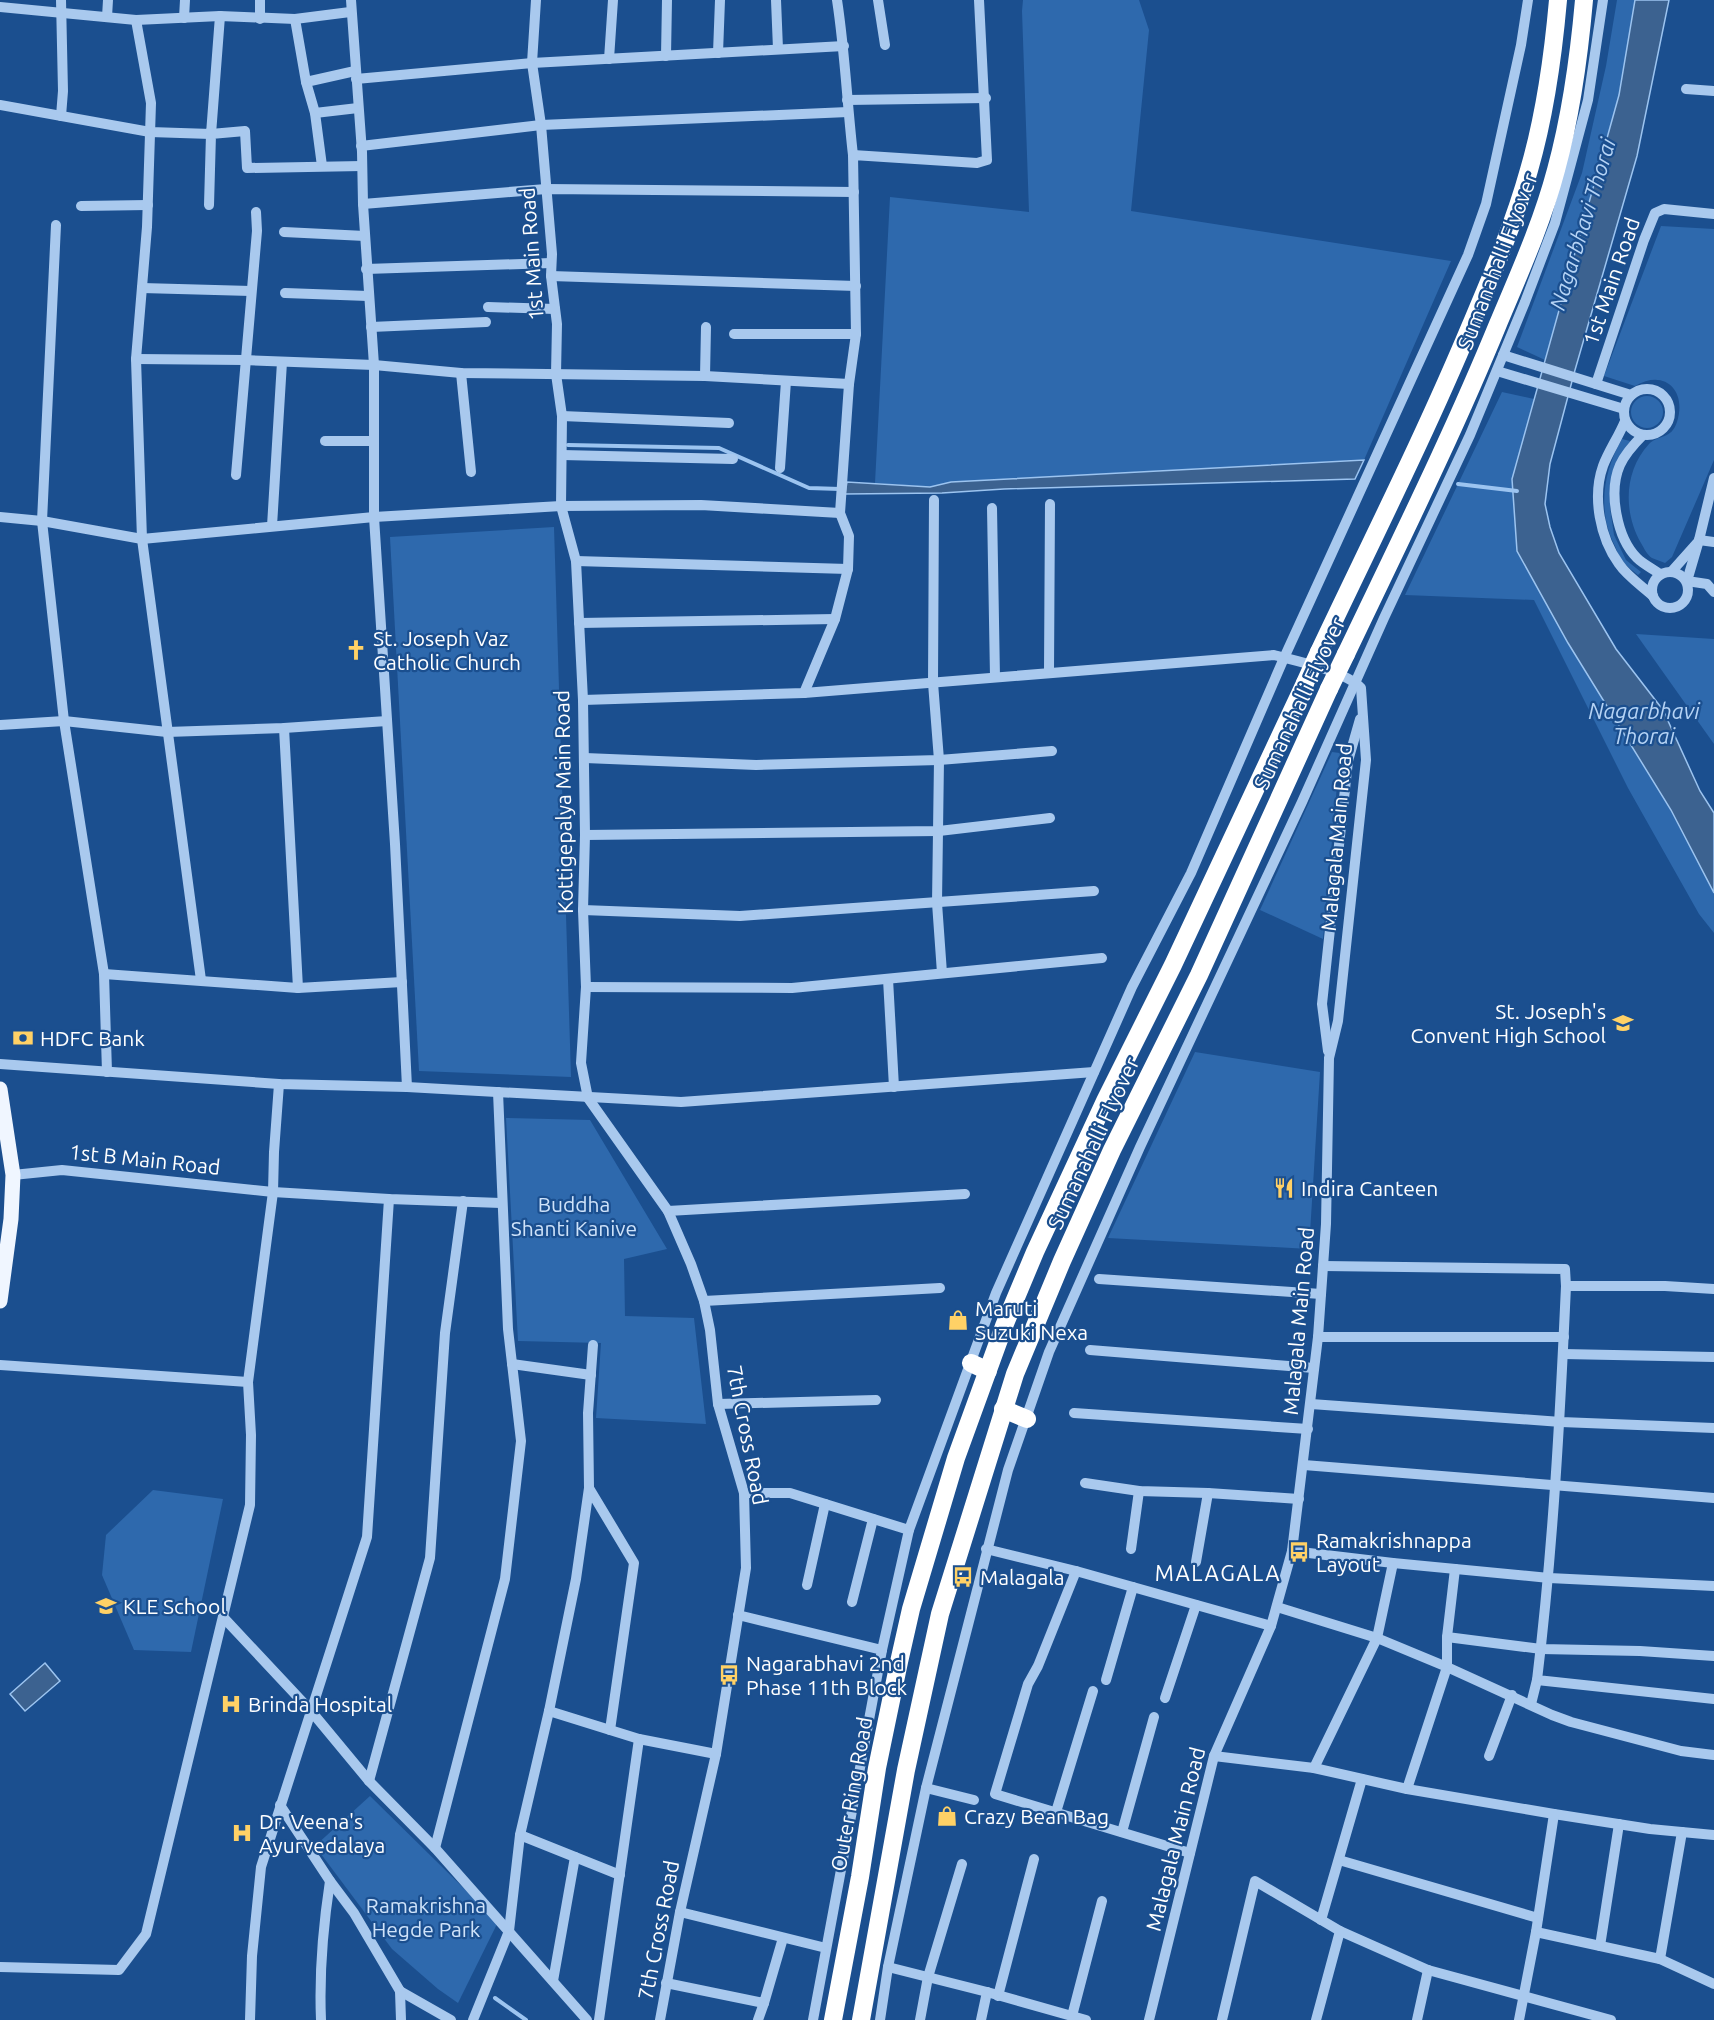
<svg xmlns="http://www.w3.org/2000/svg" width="1714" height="2020" font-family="Ubuntu,sans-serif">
	<rect width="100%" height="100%" fill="#1b4f8f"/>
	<!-- green -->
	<g fill="#2e69ad">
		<polygon points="1023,0 1139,0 1149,30 1131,211 1451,261 1364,460 951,482 930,487 875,483 890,197 1029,212 1022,11"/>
		<polygon points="1617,0 1635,0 1619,95 1545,360 1517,347 1582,173 1606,66"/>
		<path d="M1661,226l53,3v231l-42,97 -7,6c-4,-2 -9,-3 -13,-5 -5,-3 -8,-10 -11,-15 -18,-31 -17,-72 8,-99 10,-10 22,-4 28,-22 10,-31 -12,-54 -42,-36l-31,-10z"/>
		<polygon points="1502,392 1534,399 1512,479 1517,551 1568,643 1671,810 1714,893 1714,933 1699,914 1628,788 1534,600 1405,595"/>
		<circle cx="1647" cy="412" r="16"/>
		<path d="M1622,439l8,2 -18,41 -2,26 4,27 12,25 15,12 -3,3c-5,-4 -10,-8 -14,-12 -4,-5 -7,-11 -9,-17 -18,-35 -12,-74 7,-107z"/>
		<polygon points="554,527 571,1077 419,1071 390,537"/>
		<polygon points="1636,634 1714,639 1714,744"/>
		<polygon points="1332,752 1340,753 1323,939 1260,910"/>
		<polygon points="1195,1052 1320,1072 1309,1249 1108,1238"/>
		<polygon points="506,1118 590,1120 667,1249 624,1259 625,1316 694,1318 706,1424 596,1418 601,1343 518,1341"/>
		<polygon points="153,1490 223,1499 191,1652 134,1650 102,1575 106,1535"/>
		<polygon points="370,1796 498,1922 458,2003 438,1989 392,1949 315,1846"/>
	</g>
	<!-- water -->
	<g fill="#3c6290" stroke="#9cc4f0" stroke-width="1.5">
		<polygon points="1635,0 1669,0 1637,156 1575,370 1550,464 1545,504 1550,527 1559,553 1616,649 1663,710 1700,791 1714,813 1714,893 1671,810 1568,643 1517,551 1512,479 1619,95"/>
		<polygon points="1364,460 1355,479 1004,489 942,493 845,494 847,482 930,487 951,482"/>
		<polygon points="45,1663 60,1681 25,1711 10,1694"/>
	</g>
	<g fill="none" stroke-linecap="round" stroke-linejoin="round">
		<!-- stream -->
		<g stroke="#9cc4f0" stroke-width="4">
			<polyline points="568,445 719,448 809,488 840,489"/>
			<polyline points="1458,484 1517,491"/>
			<polyline points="495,1998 526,2020"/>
		</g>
		<!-- minor -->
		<g stroke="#a9c9ee" stroke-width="10">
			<polyline points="260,0 260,19"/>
			<polyline points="351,0 362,152 363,204 374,365 374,517 395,844 407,1087"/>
			<polyline points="536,0 532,63 541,125 552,254 551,276 557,324 556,374 562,416 561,506 576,561 583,700 585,835 583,910 586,987 581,1063 588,1098 668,1211 691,1264 704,1301 710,1330 718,1404 744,1493 746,1568 716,1754 680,1912 660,2020"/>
			<polyline points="776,0 778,49"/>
			<path d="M837,0c8,52 10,103 16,155"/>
			<polyline points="878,0 885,45"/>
			<polyline points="0,7 136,20"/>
			<polyline points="107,17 108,0"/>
			<polyline points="184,18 185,0"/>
			<polyline points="295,19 306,82"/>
			<polyline points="718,53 720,0"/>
			<polyline points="666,56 667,0"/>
			<polyline points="609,59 613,0"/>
			<polyline points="356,79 532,63 844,46"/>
			<polyline points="1686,89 1714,91"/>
			<polyline points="847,100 986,98"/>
			<polyline points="0,105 150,132 211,134 220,16"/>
			<polyline points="315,113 358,108"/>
			<polyline points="61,116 63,91 61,0"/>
			<polyline points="361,146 541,125 848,112"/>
			<polyline points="322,166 315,113 306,82 355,71"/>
			<polyline points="363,204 546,189 854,192"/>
			<polyline points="209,205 211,134 245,131 247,168 362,166"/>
			<polyline points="81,206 148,205"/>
			<polyline points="56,225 42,521 64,721 104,974 107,1072"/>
			<polyline points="284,232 365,236"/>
			<polyline points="366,269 551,263"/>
			<polyline points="551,276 856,286"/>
			<polyline points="142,288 251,291"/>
			<polyline points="285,293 368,296"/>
			<polyline points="488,307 555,309"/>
			<polyline points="371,327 486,322"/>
			<polyline points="734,334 856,334"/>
			<polyline points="1503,355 1631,395"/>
			<polyline points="136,359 244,360 374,365 461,373 705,376 849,384"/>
			<polyline points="1497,371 1624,409"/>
			<polyline points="461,373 471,472"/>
			<polyline points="705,376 706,327"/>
			<polyline points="1596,384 1644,240 1655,213 1664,209 1714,214"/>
			<circle cx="1647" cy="412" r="23"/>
			<polyline points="562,416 729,423"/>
			<path d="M1625,421c-6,15 -17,31 -22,45 -11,31 -3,72 16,98 8,12 23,22 34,32"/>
			<path d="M1643,435c-9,9 -18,19 -23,30 -12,27 -3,73 17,93 6,6 16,11 23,16"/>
			<polyline points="325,441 374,441"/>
			<polyline points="562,455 733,459"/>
			<polyline points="780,468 786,381"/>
			<polyline points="236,475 257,231 256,212"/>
			<polyline points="1714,478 1699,540 1687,581 1707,584 1714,592"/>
			<polyline points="934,500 933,683 939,760 937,903 942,973"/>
			<polyline points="992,508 995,677"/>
			<polyline points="0,517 42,521 142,539 374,517 561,506 701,505 840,513"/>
			<polyline points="272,526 282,362"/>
			<polyline points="1699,540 1714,542"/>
			<polyline points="576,561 848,569"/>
			<polyline points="1672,571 1697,543"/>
			<circle cx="1670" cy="590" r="18"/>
			<polyline points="579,623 835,619"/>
			<polyline points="1049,672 1050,504"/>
			<polyline points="804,693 835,619 848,569 849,536 840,513 849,384 856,334 853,155 977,163 987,160 979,0"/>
			<path d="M583,700l221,-7 470,-38c23,6 71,16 87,33l5,72 -28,261 -9,37 -3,166 -8,113 -26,214 -21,75 -57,130 -65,264"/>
			<polyline points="0,725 64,721 167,732 284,728 387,721"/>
			<polyline points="284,728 298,988"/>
			<polyline points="585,758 756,765 939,760 1052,751"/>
			<polyline points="585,835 939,831 1050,818"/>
			<polyline points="583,910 740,916 1094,891"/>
			<polyline points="104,974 298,988 402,982"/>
			<polyline points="888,979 894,1087"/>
			<polyline points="201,980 142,539 136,359 147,227 151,103 136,20 220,16 295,19 350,12"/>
			<polyline points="586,987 792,988 1102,958"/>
			<polyline points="1328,1051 1322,1004 1348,761 1360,719"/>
			<polyline points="0,1064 279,1084 407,1087 681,1102 1094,1072"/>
			<polyline points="13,1175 62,1170 273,1192 389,1199 501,1203"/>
			<polyline points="668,1211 965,1194"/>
			<path d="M1323,1266l242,3 1,17c-6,132 -13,263 -29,394l177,19"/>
			<polyline points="1099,1279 1321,1294"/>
			<polyline points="1566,1286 1665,1286 1714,1289"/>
			<polyline points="704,1301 940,1288"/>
			<polyline points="1318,1337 1564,1337"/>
			<polyline points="1090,1350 1314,1368"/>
			<polyline points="1563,1354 1714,1357"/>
			<polyline points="512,1364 591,1375"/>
			<polyline points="0,1365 248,1382 251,1435 250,1505 146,1934 119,1970 0,1967"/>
			<polyline points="248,1382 273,1192 274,1152 279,1084"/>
			<polyline points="718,1404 876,1400"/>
			<polyline points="1311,1404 1561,1422 1714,1428"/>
			<polyline points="1074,1413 1308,1429"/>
			<polyline points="1304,1465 1714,1498"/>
			<polyline points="1085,1483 1139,1491 1208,1493 1299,1499"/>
			<polyline points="589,1488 634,1563 610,1730"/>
			<polyline points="744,1493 790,1493 909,1530"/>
			<polyline points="986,1549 1076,1571 1038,1666 1028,1684 995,1794 1190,1853"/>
			<polyline points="1131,1549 1139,1491"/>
			<polyline points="1292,1551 1393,1563 1549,1578 1714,1586"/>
			<polyline points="1196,1562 1208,1493"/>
			<polyline points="1455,1569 1447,1637 1541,1649 1640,1651 1714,1656"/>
			<polyline points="1076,1571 1271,1626"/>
			<polyline points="807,1585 825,1504"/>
			<polyline points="852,1602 873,1519"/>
			<polyline points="1277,1607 1377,1638 1447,1667 1552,1715 1571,1722 1681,1751 1714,1755"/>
			<polyline points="738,1615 882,1650"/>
			<polyline points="223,1617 311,1711 369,1781 435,1848 587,2020"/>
			<polyline points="1106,1680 1133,1587"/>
			<polyline points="1165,1698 1196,1605"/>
			<polyline points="1531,1704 1537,1680"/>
			<polyline points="549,1711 639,1739 716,1754"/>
			<polyline points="1214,1756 1314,1768 1407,1789 1554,1814 1650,1829 1714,1835"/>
			<polyline points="1489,1756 1512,1695"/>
			<polyline points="1314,1768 1377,1638 1393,1563"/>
			<polyline points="369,1781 430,1558 445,1333 463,1201"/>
			<polyline points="926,1788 974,1800"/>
			<polyline points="1407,1789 1447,1667 1447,1637"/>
			<polyline points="280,1805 330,1881 354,1913 400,1991 451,2020"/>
			<polyline points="1056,1812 1093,1691"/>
			<polyline points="1122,1832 1154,1717"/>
			<polyline points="520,1835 620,1875"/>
			<polyline points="435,1848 505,1579 521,1441 508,1329 498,1092"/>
			<polyline points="1339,1860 1538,1918"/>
			<polyline points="680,1912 826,1948"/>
			<polyline points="1321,1920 1362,1779"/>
			<polyline points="1536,1932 1660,1959 1714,1984"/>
			<polyline points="1600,1946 1619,1824"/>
			<polyline points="1660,1959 1682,1832"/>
			<polyline points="888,1967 987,1992 1086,2020"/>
			<polyline points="553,1981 575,1857"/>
			<polyline points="666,1983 764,2003 783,1938"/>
			<polyline points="400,1991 401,2020"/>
			<polyline points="998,1996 1034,1859"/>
			<polyline points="1072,2016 1102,1901"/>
			<polyline points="250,2020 252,1956 261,1867 367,1537 389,1199"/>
			<path d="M321,2020c-2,-47 2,-93 9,-139"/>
			<polyline points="473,2020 509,1931 520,1835 549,1711 576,1579 589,1488 588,1413 593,1345"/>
			<polyline points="599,2020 639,1739"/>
			<polyline points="758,2020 764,2003"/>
			<polyline points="813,2020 882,1650 909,1530 996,1293 1132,987 1191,873 1284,658 1468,255 1486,204 1521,45 1528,0"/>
			<polyline points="880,2020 888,1967 926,1788 1008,1470 1049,1352 1140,1147 1302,802 1384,618 1470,435 1525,302 1555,223 1588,100 1603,0"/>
			<polyline points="920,2020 928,1977 962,1864"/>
			<polyline points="981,2020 987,1992"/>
			<polyline points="1222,2020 1255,1881 1340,1931 1428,1970 1611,2020"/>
			<polyline points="1316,2020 1340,1931"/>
			<polyline points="1417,2020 1428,1970"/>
			<polyline points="1519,2020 1536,1932 1554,1814"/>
		</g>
		<!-- major -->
		<polyline stroke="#f0f6ff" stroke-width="15" points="0,1089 13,1175 11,1219 0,1301"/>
		<!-- highway -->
		<g stroke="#fff" stroke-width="18">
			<path d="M1319,652c51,-108 105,-215 151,-325 22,-52 44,-103 59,-157 16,-55 24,-113 29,-170"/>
			<path d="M1346,654c52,-109 106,-218 152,-330 21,-50 44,-101 58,-154 15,-55 23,-113 28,-170"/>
			<polyline points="971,1363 988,1371"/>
			<polyline points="1003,1409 1027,1419"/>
			<polyline points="833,2020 860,1877 877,1768 899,1662 911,1609 956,1458 1004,1326 1035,1252 1105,1101 1173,965 1305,683"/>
			<polyline points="861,2020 906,1770 940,1614 1015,1374 1062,1261 1112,1150 1199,975 1329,689"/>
		</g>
		<!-- highway-bridge -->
		<g stroke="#fff" stroke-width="18">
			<polyline points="1305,683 1319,652"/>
			<polyline points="1329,689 1346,654"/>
		</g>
	</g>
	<!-- icons -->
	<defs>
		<g id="church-bare" transform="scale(1.62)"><path d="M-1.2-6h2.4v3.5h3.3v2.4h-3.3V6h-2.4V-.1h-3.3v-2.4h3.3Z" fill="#ffd166" stroke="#1b4f8f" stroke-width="2.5" paint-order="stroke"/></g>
		<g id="school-bare" transform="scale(1.62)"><path d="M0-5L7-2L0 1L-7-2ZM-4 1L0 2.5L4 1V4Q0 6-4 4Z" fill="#ffd166" stroke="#1b4f8f" stroke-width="2.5" paint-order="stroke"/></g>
		<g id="bank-bare" transform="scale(1.62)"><path d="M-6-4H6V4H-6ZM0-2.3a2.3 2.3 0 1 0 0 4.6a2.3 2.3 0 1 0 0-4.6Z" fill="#ffd166" stroke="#1b4f8f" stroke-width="2.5" paint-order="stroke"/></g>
		<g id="restaurant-bare" transform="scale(1.62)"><path d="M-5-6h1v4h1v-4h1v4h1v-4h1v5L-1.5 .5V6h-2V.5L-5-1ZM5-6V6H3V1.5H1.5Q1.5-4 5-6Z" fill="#ffd166" stroke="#1b4f8f" stroke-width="2.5" paint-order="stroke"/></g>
		<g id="shop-bare" transform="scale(1.62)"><path d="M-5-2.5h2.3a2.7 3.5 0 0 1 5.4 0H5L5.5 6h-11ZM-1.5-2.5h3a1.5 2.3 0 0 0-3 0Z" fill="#ffd166" stroke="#1b4f8f" stroke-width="2.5" paint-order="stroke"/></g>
		<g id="bus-bare" transform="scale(1.62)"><path d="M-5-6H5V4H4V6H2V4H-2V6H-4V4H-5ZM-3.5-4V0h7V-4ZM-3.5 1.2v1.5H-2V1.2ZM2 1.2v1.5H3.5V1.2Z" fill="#ffd166" stroke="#1b4f8f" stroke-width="2.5" paint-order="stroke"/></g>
		<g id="hospital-bare" transform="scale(1.62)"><path d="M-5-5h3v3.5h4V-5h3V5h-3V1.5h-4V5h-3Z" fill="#ffd166" stroke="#1b4f8f" stroke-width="2.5" paint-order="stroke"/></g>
	</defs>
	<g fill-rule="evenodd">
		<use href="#church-bare" x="356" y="650"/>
		<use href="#school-bare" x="1623" y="1023"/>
		<use href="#bank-bare" x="23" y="1038"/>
		<use href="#restaurant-bare" x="1284" y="1188"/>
		<use href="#shop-bare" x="958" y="1320"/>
		<use href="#bus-bare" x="1299" y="1552"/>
		<use href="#bus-bare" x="963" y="1577"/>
		<use href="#school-bare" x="106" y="1606"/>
		<use href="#bus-bare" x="729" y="1675"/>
		<use href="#hospital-bare" x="231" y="1704"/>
		<use href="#shop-bare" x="947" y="1816"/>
		<use href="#hospital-bare" x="242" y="1833"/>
	</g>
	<g text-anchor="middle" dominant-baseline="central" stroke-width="4.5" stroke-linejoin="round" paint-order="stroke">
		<!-- street labels -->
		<g font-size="21" fill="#fff" stroke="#1b4f8f">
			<text transform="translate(531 254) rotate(-94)">1st Main Road</text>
			<text transform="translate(1497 261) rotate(-69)">Sumanahalli Flyover</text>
			<text transform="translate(1611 281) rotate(-71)">1st Main Road</text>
			<text transform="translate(1299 703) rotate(-65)">Sumanahalli Flyover</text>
			<text transform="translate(563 802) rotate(-91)">Kottigepalya Main Road</text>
			<text transform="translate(1336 837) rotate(-85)">Malagala Main Road</text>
			<text transform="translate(1093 1143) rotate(-65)">Sumanahalli Flyover</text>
			<text transform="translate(145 1159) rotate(6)">1st B Main Road</text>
			<text transform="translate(1298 1321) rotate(-85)">Malagala Main Road</text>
			<text transform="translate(748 1435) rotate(79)">7th Cross Road</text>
			<text transform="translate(851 1794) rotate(-80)">Outer Ring Road</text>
			<text transform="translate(1175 1839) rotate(-76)">Malagala Main Road</text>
			<text transform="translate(658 1930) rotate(-79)">7th Cross Road</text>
		</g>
		<!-- poi labels -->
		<g font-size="21" fill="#fff" stroke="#1b4f8f" text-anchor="start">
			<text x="373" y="638">St. Joseph Vaz<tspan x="373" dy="24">Catholic Church</tspan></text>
			<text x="1606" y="1011" text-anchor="end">St. Joseph's<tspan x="1606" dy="24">Convent High School</tspan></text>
			<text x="40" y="1038">HDFC Bank</text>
			<text x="1301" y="1188">Indira Canteen</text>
			<text x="975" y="1308">Maruti<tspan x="975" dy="24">Suzuki Nexa</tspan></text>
			<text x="1316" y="1540">Ramakrishnappa<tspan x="1316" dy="24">Layout</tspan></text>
			<text x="980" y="1577">Malagala</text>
			<text x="123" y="1606">KLE School</text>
			<text x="746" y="1663">Nagarabhavi 2nd<tspan x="746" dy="24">Phase 11th Block</tspan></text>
			<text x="248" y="1704">Brinda Hospital</text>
			<text x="964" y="1816">Crazy Bean Bag</text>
			<text x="259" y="1821">Dr. Veena's<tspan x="259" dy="24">Ayurvedalaya</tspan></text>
		</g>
		<!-- park labels -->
		<g font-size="21" fill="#cfe3fa" stroke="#1b4f8f">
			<text x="574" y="1204">Buddha<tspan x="574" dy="24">Shanti Kanive</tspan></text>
			<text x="426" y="1905">Ramakrishna<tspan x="426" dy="24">Hegde Park</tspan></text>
		</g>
		<!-- water labels -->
		<g font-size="22" font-style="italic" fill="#b5d3f5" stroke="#1b4f8f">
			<text transform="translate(1582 224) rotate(-73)">Nagarbhavi Thorai</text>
			<text x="1644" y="710">Nagarbhavi<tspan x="1644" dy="25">Thorai</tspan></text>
		</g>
		<!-- neighbourhood labels -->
		<g font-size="22" letter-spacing="1.5" fill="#fff" stroke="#1b4f8f">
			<text x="1218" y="1572">MALAGALA</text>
		</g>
	</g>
</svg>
